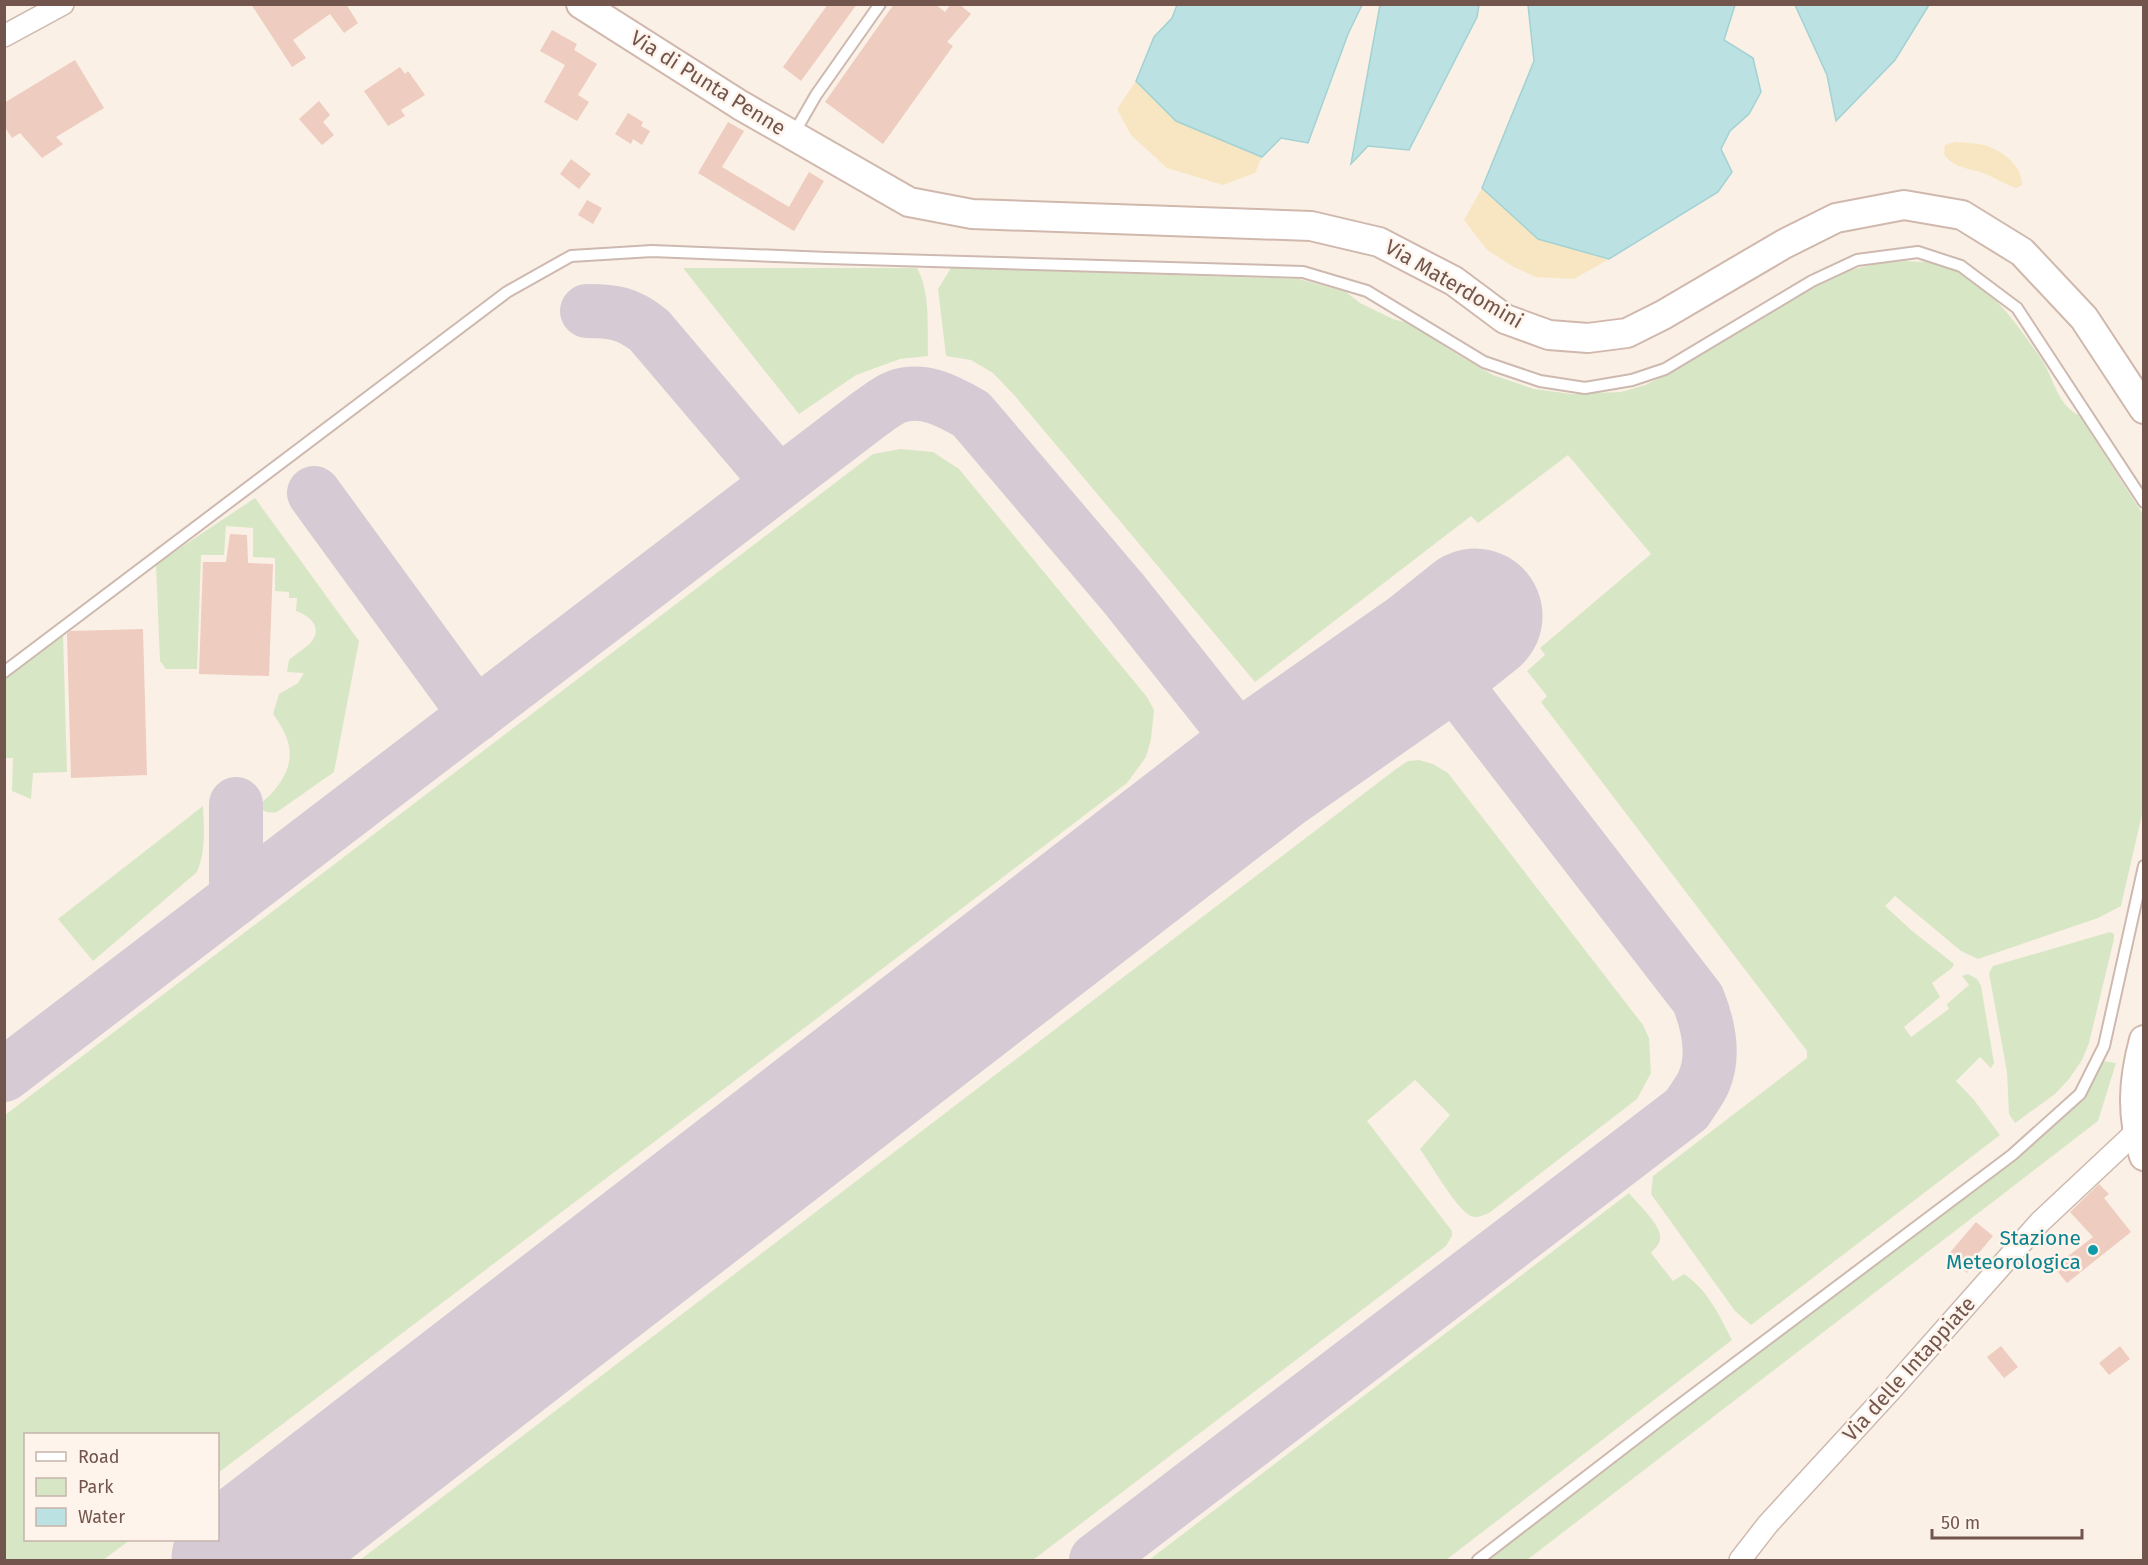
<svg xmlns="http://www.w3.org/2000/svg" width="2148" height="1565" font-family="'Fira Sans',sans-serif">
	<rect width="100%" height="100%" fill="#fbf0e5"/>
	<!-- green -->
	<g fill="#d7e7c5">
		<path d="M1905,261c9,1 19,0 28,2 41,9 69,41 92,73 7,10 15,20 21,31 8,16 15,41 33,48l65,101 -1,294 -22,96 -23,12 -120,41 -17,-8 -66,-55 -10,10 26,24 43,34 -2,4 -20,15 8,14 -36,30 7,10 38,-28 -2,-5 22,-19 -7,-9 6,-2 9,5 4,7 13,77 -3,5 -11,-11 -24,24 18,19 26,35 -249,190 -16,-14 -84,-117 2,-18 154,-118v-7l-266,-349 6,-6 -20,-25 18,-16 -5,-7 111,-94 -83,-99 -90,68 -7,-7 -216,166 -240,-286 -22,-23 -22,-13 -25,-4 -8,-67 13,-21 348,11 47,13 14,11 33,16 18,5 47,31 35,20 41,14 38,5 49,-2 24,-7 23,-11 171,-101 36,-9z"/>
		<path d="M683,268h234c14,25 10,60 11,88l-28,3 -44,16 -57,39z"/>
		<polygon points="901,449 933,452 959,469 1147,697 1154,710 1151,739 1146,757 1127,783 218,1473 218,1434 26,1434 26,1540 130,1540 103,1560 5,1560 5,1115 873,454"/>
		<path d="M255,498l104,143 -25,131 -57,40c-7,1 -11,1 -17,-4 2,-8 7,-9 12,-15 25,-29 22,-50 1,-79l6,-20 19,-11 6,-10 -17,-1 2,-12c5,-5 19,-13 23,-19 11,-15 -4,-26 -16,-30l1,-13h-8v-6l-14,-1v-33l-22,-1v-29l-27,-2 -2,29h-23l-4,114h-31l-6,-8 -4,-97z"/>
		<polygon points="63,633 67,772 33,773 31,799 12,791 13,758 5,758 5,679"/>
		<path d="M1419,760l14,4 15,9 195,252 6,13 2,35 -14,26 -148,114c-6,2 -11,6 -18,3 -15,-7 -40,-52 -51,-67l30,-34 -35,-35 -48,41 85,110v5l-6,10 -413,314h-673l1036,-791 12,-8z"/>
		<path d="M203,806c1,22 3,45 -6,66l-104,89 -35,-42z"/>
		<polygon points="2110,932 2114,934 2114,939 2089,1043 2082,1060 2069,1079 2055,1094 2015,1123 2009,1114 2007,1072 1989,973 1993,966"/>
		<polygon points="2103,1061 2116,1063 2098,1121 1527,1560 1479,1560 2076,1104 2094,1080"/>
		<path d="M1629,1193c8,10 31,31 31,43 1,8 -5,12 -9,17l22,28 11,-7c24,16 35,41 48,66l-286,220h-297z"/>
	</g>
	<!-- sand -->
	<g fill="#f8e6c2">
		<polygon points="1136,81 1176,121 1262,157 1255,173 1223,185 1167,168 1131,135 1117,109"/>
		<path d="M1955,142c10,1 20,1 29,3 18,5 39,21 38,40l-6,3c-9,-3 -17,-8 -26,-12 -15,-8 -36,-6 -46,-22l1,-9z"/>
		<polygon points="1482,188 1538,239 1609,259 1574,279 1536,277 1514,267 1487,250 1464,220"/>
	</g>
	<!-- water -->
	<g fill="#bbe1e3" stroke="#a2d2d4" stroke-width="1.5">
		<polygon points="1177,5 1362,5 1348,34 1308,143 1281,138 1262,157 1176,121 1136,81 1154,37 1172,18"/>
		<polygon points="1380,5 1479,5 1477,17 1409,150 1368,146 1351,164"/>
		<polygon points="1528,5 1735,5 1724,40 1753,58 1761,92 1749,114 1730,131 1721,149 1732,172 1718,192 1609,259 1538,239 1482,188 1534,61"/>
		<polygon points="1795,5 1929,5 1895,60 1836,121 1827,75"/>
	</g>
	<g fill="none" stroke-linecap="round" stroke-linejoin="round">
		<!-- taxiway -->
		<g stroke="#d6cad4" stroke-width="54">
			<path d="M587,311c27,0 40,2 62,19l130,153"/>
			<polyline points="314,493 476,715"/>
			<polyline points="236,804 236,898"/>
			<path d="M4,1075l864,-660c9,-6 18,-14 28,-18 27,-10 52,4 75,17l153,180 139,175"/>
			<path d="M1096,1560l591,-451c5,-9 13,-18 17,-28 11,-26 4,-57 -6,-82l-268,-347"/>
		</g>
		<!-- runway -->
		<polyline stroke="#d6cad4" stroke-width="135" points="239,1560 1263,769 1430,652 1475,616"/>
	</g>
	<!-- building -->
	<g fill="#eeccbf">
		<polygon points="251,4 346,4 358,23 344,33 330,14 293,40 306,58 292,67"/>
		<polygon points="828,4 857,4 801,81 783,67"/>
		<polygon points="894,4 935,4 945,12 951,4 959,4 971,14 947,42 953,46 883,144 825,102"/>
		<polygon points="552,30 577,44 574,50 597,64 578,95 589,102 577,121 544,102 565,65 540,51"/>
		<polygon points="75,60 104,108 56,137 63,144 42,158 20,133 12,138 4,126 4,103"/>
		<polygon points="400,67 405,74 408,71 425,95 401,110 405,116 388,126 364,91"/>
		<polygon points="319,101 330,115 323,122 334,135 322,145 299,119"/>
		<polygon points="628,113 643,122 641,126 650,131 642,145 633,139 631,144 615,134"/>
		<polygon points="728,122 744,131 722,167 789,207 809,172 824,181 794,231 698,173"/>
		<polygon points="571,159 591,174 579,189 560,174"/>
		<polygon points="587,200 602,208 593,224 578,215"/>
		<polygon points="230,534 247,535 248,563 273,564 269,676 199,674 203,562 226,562"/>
		<polygon points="143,629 147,775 71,778 67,634 70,631"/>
		<polygon points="2099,1184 2109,1194 2104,1198 2131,1232 2067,1283 2054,1267 2093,1237 2070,1212"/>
		<polygon points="1976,1222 1993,1236 1977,1255 1980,1258 1967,1273 1947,1256"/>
		<polygon points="2001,1346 2018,1367 2004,1378 1987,1357"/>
		<polygon points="2120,1346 2130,1359 2109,1375 2099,1363"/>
	</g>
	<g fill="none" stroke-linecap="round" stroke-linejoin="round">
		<!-- lane casing -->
		<g stroke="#cdb9af" stroke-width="14">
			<g id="lane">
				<polyline points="793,135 816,95 880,4"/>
				<polyline points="4,672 507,292 571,256 652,251 828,258 1303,272 1367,291 1484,362 1540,381 1585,388 1632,380 1665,369 1812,281 1857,260 1918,252 1961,266 2017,308 2144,502"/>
				<polyline points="1478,1560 1669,1413 2012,1155 2080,1094 2104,1046 2144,866"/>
			</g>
		</g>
		<!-- street casing -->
		<g stroke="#cdb9af" stroke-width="24">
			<g id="street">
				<polyline points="4,36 63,4"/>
				<polyline points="1740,1560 1768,1524 1892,1389 2040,1222 2136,1132"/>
			</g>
		</g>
		<!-- secondary casing -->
		<g stroke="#d0b8ad" stroke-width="32">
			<g id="secondary">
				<polyline points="581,4 740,105 909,202 972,214 1311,226 1379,242 1454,281 1505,319 1549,335 1588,338 1627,333 1663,315 1784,244 1836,218 1904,205 1962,215 2022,252 2084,318 2144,409"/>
				<path d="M2144,1040c-11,41 -13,75 0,116"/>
			</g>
		</g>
		<!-- lane -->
		<use href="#lane" stroke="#fff" stroke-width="10"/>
		<!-- street -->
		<use href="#street" stroke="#fff" stroke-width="21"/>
		<!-- secondary -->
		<use href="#secondary" stroke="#fff" stroke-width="28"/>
	</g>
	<!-- markers -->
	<circle fill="#0f9aa8" stroke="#fef4eb" stroke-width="2" cx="2093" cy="1250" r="6"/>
	<g text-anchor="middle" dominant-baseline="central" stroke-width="5" stroke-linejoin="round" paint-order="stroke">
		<!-- street labels -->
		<g font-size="21" fill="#72554c" stroke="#fef4eb">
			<text transform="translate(708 83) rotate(32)">Via di Punta Penne</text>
			<text transform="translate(1454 284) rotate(30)">Via Materdomini</text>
			<text transform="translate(1909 1369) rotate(-48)">Via delle Intappiate</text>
		</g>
		<!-- culture labels -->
		<g font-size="21" fill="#0d838f" stroke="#fef4eb" text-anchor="end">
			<text x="2081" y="1238">Stazione<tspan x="2081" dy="24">Meteorologica</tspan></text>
		</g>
	</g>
	<!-- border -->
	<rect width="2148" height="1565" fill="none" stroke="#72554c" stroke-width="12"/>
	<!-- legend -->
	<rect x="24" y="1433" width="195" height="108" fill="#fef4eb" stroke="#c6b4ab" stroke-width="1.5"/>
	<rect x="36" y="1452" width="30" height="9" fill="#ffffff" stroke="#c6b4ab" stroke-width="1.5"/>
	<text x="78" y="1463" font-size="18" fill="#72554c">Road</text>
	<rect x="36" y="1478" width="30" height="18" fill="#d7e7c5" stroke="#c6b4ab" stroke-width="1.5"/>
	<text x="78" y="1493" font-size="18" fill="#72554c">Park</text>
	<rect x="36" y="1508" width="30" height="18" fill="#bbe1e3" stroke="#c6b4ab" stroke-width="1.5"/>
	<text x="78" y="1523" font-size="18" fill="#72554c">Water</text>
	<!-- scale -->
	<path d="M1932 1529v9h150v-9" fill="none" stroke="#72554c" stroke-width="3"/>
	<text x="1941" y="1529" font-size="18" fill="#72554c" stroke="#fef4eb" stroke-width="4.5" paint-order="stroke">50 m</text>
</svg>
